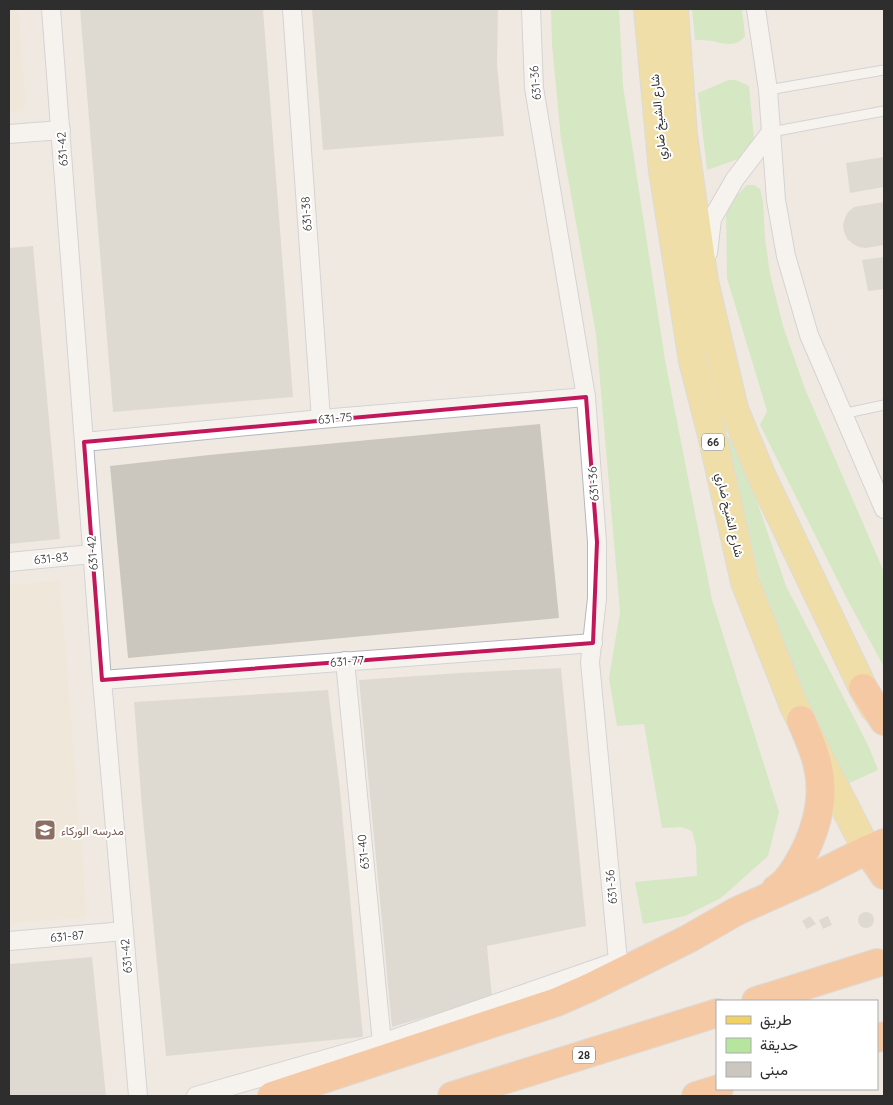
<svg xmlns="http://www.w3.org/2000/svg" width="893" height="1105" font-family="Quicksand,Vazirmatn,sans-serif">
	<rect width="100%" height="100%" fill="#efe9e1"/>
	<!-- education -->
	<g fill="#f0e6d1">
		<polygon points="9,9 15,9 19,14 26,102 22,111 9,112"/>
		<polygon points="60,580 87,917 9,924 9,585"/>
	</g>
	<!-- green -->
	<g fill="#b6e59e">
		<polygon points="551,9 619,9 623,86 665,360 712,600 779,812 768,856 721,898 685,916 643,924 635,882 697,876 696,846 692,831 682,827 662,828 644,724 617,726 609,678 620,612 596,334 561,139 552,45"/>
		<path d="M692,9h50l3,27c-8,11 -18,8 -29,6 -7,-2 -14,-2 -21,-2z"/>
		<polygon points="729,80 736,80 749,86 755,149 752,154 707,170 698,93"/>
		<polygon points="747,185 754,185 760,189 763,202 765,238 770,274 783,326 805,389 884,572 884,667 846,597 760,425 767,411 727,278 726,207"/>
		<polygon points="734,435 786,586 868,745 878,770 845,785 783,650 763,591 726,438"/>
	</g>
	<!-- building -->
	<g fill="#cbc7bf">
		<polygon points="80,9 263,9 293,397 113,412"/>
		<polygon points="312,9 498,9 497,65 504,136 323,150"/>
		<polygon points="884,157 884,187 850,193 846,163"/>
		<polygon points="884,202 884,245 866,248 859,247 853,244 847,239 844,232 843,225 845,218 848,212 854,207"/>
		<polygon points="33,246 60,539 9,544 9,248"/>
		<polygon points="884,257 884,289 868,291 862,260"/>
		<polygon points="540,424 559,618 128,658 110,466 209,455"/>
		<polygon points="561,668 586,926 487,946 492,997 392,1027 359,680 459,673"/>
		<polygon points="328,690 340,790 363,1037 166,1056 142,808 134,702"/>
		<circle cx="866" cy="920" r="8"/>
		<polygon points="810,916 816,924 807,929 802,921"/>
		<polygon points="828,916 832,925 823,929 819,920"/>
		<polygon points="92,957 106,1096 9,1096 9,964"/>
	</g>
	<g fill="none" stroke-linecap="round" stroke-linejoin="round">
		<!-- lane casing -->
		<g stroke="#b4b7c1" stroke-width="11">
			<g id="lane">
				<polyline points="768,90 884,70"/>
				<polyline points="771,132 884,111"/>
				<polyline points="842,414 884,405"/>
			</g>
		</g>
		<!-- street casing -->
		<g stroke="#b4b7c1" stroke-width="20">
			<g id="street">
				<polyline points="51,9 102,680 124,931 138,1096"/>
				<polyline points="292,9 321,419"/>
				<polyline points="756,9 768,90 776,200 786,256 809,335 884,509"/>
				<polyline points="9,134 61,130"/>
				<polyline points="708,253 712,219 735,179 771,132"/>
				<polyline points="84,442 321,419 586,397"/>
				<polyline points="9,562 92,554"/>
				<polyline points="345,661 382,1043"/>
				<polyline points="102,680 593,643"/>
				<polyline points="9,941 124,931"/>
				<polyline points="196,1096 382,1043 618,961 590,662 597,598 597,542 586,397 534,88 531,9"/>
			</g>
		</g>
		<!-- primary casing -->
		<g stroke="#c9c9c9" stroke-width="30">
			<g id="primary">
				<polyline points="648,9 663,171 693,361 712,435 745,582 794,706 815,749 867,850"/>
				<polyline points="674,9 683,135 704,281 734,409 762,477 863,688 874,708"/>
			</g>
		</g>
		<!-- highway casing -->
		<g stroke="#c9c9c9" stroke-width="30">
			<g id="highway">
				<polyline points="863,688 884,721"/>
				<polyline points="867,850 884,875"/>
				<path d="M776,889c9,-5 15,-14 20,-22 18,-29 30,-66 22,-100 -3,-16 -11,-32 -17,-47"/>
				<polyline points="756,1001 877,963"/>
				<polyline points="877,1038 884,1036"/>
				<polyline points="272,1096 557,1002 591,987 688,939 737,911 811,878 867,850 884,843"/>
				<polyline points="452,1096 717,1013"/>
				<polyline points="696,1096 719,1089"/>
			</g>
		</g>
		<!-- lane -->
		<use href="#lane" stroke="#fff" stroke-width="9"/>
		<!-- street -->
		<use href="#street" stroke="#fff" stroke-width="18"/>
		<!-- primary -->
		<use href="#primary" stroke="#f2d163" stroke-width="28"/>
		<!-- highway -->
		<use href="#highway" stroke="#ffa35c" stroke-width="28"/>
	</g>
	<!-- marked area -->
	<path d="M0 0H893V1105H0ZM586,397l11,145 -4,101 -491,37 -18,-238z" fill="#efe9e1" fill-opacity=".55" fill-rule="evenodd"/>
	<path fill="none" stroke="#c2185b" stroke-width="4" stroke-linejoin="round" d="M586,397l11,145 -4,101 -491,37 -18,-238z"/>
	<!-- icons -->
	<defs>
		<g id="school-square" transform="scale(1.125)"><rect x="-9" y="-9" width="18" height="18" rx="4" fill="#8d6e63" stroke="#fff"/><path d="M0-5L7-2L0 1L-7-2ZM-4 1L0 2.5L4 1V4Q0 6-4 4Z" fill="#fff"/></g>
	</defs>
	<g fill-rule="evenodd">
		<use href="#school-square" x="45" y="830"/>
	</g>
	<g text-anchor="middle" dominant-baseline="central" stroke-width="4" stroke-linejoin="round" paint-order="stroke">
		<!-- shield labels -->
		<g fill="#fff" stroke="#6d6d6d" stroke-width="1">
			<rect x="702" y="433.5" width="22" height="17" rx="4"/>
			<rect x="573" y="1046.5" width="22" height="17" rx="4"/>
		</g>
		<g font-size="11" font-weight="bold" fill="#2e2e2e">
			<text x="713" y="442">66</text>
			<text x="584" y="1055">28</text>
		</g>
		<!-- street labels -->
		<g font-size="12" fill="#2e2e2e" stroke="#fff">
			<text transform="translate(535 83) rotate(-95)">631-36</text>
			<text transform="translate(658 117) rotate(-95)">شارع الشيخ ضاري</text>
			<text transform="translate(62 149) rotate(-94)">631-42</text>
			<text transform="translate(306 214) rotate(-94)">631-38</text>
			<text transform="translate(335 418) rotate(-5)">631-75</text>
			<text transform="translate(593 484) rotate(-94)">631-36</text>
			<text transform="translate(730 515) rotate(77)">شارع الشيخ ضاري</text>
			<text transform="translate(92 553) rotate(-94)">631-42</text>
			<text transform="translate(51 558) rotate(-6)">631-83</text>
			<text transform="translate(347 661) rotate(-4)">631-77</text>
			<text transform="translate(363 852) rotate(-96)">631-40</text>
			<text transform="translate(611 887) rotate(-95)">631-36</text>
			<text transform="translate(67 936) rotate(-5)">631-87</text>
			<text transform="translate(126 956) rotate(-95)">631-42</text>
		</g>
		<!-- education labels -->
		<g font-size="12" fill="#785e54" stroke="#fff" text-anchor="start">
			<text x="61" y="830">مدرسه الوركاء</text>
		</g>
	</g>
	<!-- border -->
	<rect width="893" height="1105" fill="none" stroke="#2e2e2e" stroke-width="20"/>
	<!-- legend -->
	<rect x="716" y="1000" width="162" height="90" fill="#ffffff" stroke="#ababab"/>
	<rect x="726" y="1016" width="25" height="8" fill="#f2d163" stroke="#ababab"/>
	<text x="760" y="1025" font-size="15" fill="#2e2e2e">طريق</text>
	<rect x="726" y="1038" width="25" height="15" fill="#b6e59e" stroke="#ababab"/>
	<text x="760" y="1050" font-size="15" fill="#2e2e2e">حديقة</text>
	<rect x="726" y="1062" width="25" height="15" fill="#cbc7bf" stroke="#ababab"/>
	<text x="760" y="1075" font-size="15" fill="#2e2e2e">مبنى</text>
</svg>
